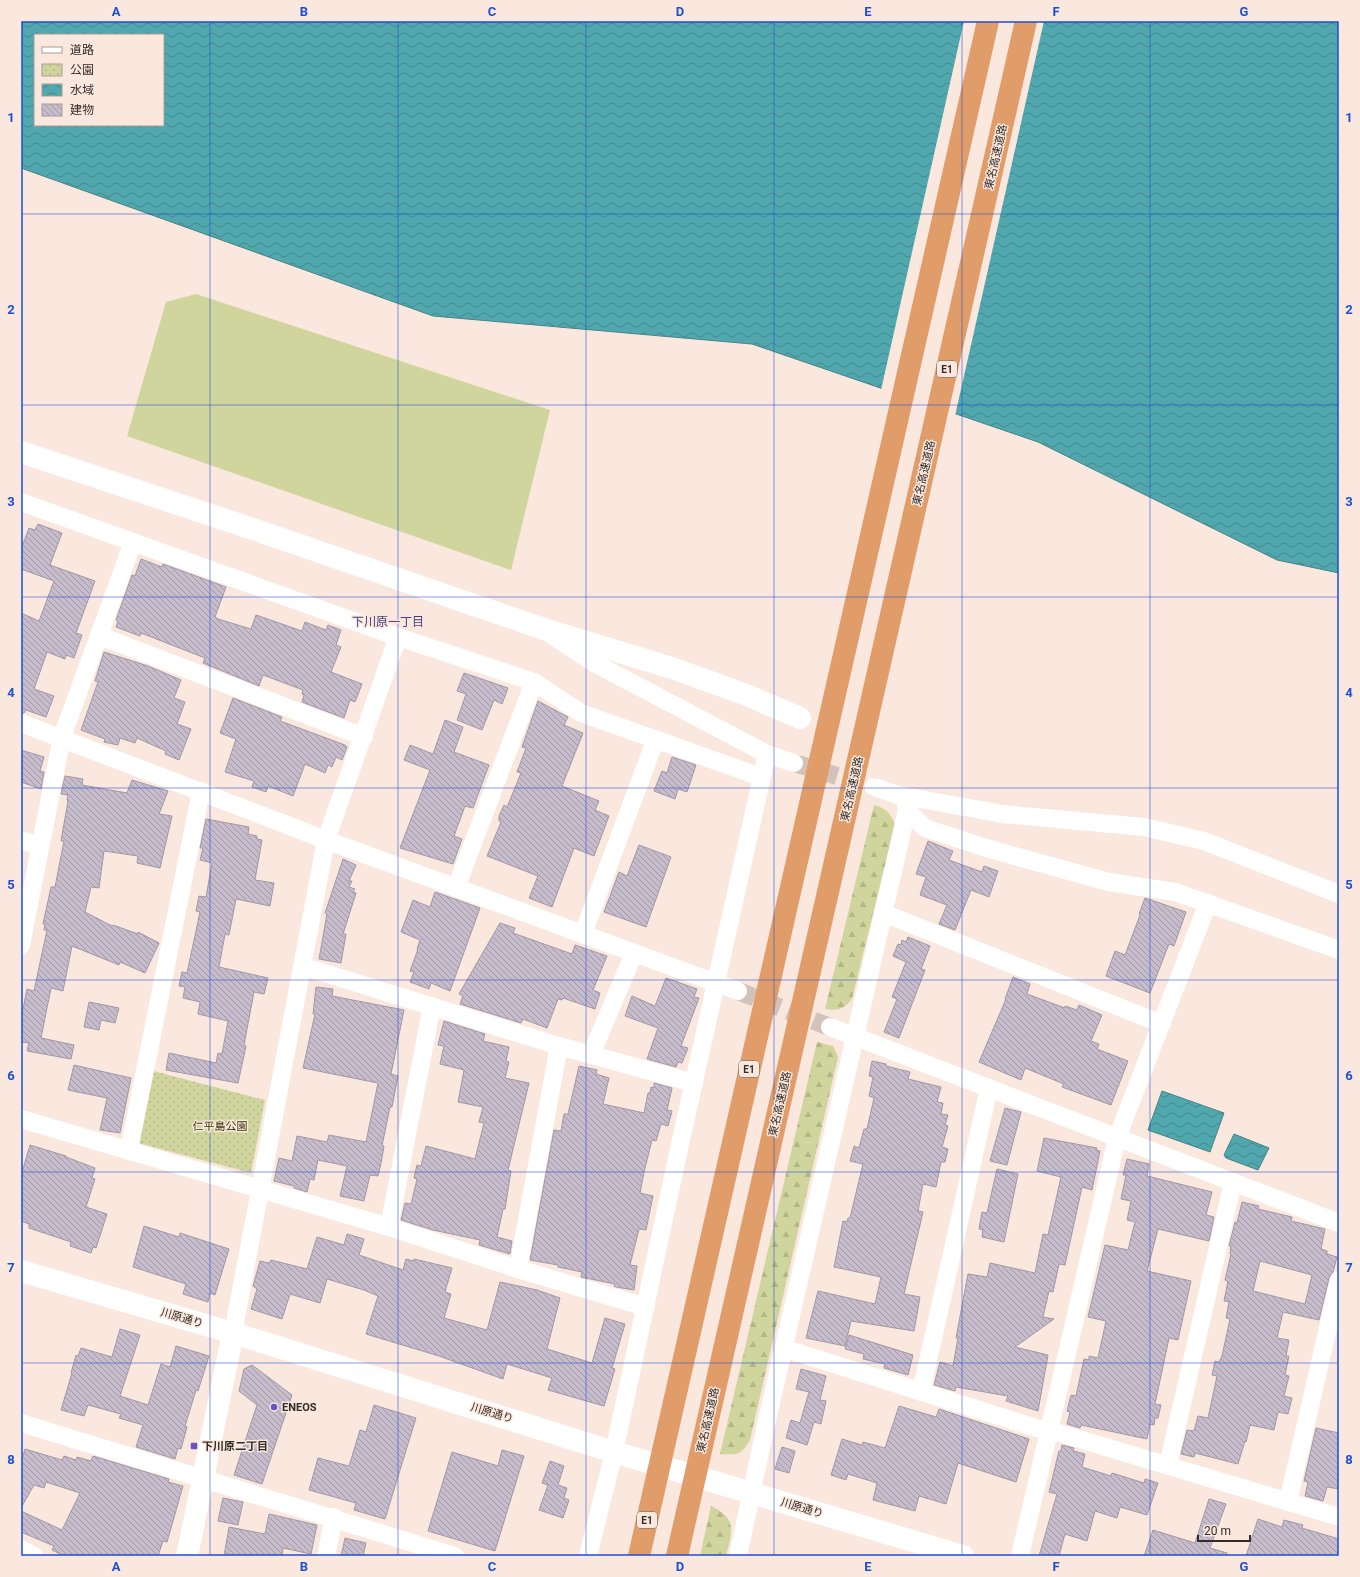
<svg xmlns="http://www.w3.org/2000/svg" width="1360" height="1577" font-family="Roboto,'Noto Sans JP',sans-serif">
	<defs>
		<pattern id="forest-firs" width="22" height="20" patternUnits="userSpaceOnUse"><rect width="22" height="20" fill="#cfd59d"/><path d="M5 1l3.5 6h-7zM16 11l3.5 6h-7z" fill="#b2b787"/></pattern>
		<pattern id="park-dots" width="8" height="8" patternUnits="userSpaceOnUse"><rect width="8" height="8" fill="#cfd59d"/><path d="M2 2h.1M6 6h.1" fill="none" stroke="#b2b787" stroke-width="1.8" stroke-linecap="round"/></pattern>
		<pattern id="water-waves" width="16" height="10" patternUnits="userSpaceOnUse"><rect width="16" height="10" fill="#50a8ae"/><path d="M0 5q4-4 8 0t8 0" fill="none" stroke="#43898e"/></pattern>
		<pattern id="building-back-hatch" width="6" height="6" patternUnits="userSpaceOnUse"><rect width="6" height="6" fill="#c6bccc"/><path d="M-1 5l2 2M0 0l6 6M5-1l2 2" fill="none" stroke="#a199a6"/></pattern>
	</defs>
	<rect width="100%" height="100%" fill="#fae7dd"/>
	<!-- forest -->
	<g fill="url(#forest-firs)">
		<path d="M874,805c12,3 16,8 21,19l-43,175c-9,11 -14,12 -27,10z"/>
		<path d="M817,1042l16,4 5,11 -88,383c-9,15 -12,15 -30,14z"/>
		<path d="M711,1506c27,13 21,25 15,50h-26z"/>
	</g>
	<!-- park -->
	<polygon fill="url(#park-dots)" points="153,1071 265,1100 251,1173 138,1143"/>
	<!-- pitch -->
	<polygon fill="#cfd59d" points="196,294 550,410 511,570 127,436 166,302"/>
	<!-- water -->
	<g fill="url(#water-waves)" stroke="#478386" fill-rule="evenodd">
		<path d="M21,21h1318v552l-62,-13 -239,-118 -286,-98 -319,-28 -412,-148zM35,35h128v90h-128z"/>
		<polygon points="1162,1091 1224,1113 1210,1152 1148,1130"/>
		<polygon points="1234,1134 1269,1148 1258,1170 1226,1158 1224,1155"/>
	</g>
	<!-- pier -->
	<polygon fill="#fae7dd" points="964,21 1044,21 955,416 881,390"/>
	<!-- building -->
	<g fill="url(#building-back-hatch)" stroke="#a198a7" fill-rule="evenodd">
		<polygon points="38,524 62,533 50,565 95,581 76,633 82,635 74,658 66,655 65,659 47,652 34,689 54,696 46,717 26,710 24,713 21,713 21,613 39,621 54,581 21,569 21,549 29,528 35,530"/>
		<polygon points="141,559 162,567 163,564 226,587 215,617 218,619 251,629 256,615 302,631 305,622 326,630 328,625 341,630 336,645 341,647 331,672 362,684 355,702 350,700 344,718 302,702 304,695 302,694 303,690 263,675 259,686 203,663 205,658 141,633 140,636 116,627 118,621 116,620 132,575 135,576"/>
		<polygon points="104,652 148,666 181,680 174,698 185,702 177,724 191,729 179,760 165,754 166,751 137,738 135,743 120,738 118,745 104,742 105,739 81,730 98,682 95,681"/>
		<polygon points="464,673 508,688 502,704 494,700 482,730 457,720 466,694 457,691"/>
		<polygon points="233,698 282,717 280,721 345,745 347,747 342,760 336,757 332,767 328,765 325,773 305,764 293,796 268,786 266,792 252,787 254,781 225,772 236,739 220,733"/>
		<polygon points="538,701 568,717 564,725 583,733 562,786 599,801 595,810 609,816 594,856 574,848 552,907 529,898 538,876 487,856 501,822 499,821 499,816 504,805 507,807 521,773 517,772 526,748 522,747"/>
		<polygon points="445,720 463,727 454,752 489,765 473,808 465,806 454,836 462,839 453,864 400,848 430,770 404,760 410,745 433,754"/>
		<polygon points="21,750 44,757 40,771 44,772 41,789 21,782"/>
		<polygon points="672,757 696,765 687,792 678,789 675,799 654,791 662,771 667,773"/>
		<polygon points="65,776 83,779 82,785 127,793 132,780 168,791 159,814 172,816 160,868 137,863 138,856 104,851 99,888 91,887 85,912 112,926 113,925 138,934 138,932 159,943 145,973 120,962 119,965 72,946 63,991 51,988 41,1038 74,1045 71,1059 27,1051 29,1043 21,1042 21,1019 27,989 34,991 47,930 44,930 45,924 43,924 51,887 55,887 64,841 61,841 68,801 67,800 68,795 61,794"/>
		<polygon points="206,819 249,827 248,834 257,836 257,839 262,840 255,880 274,883 270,906 236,899 229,935 225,934 219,967 268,978 264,994 254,992 244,1045 246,1046 238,1083 166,1070 169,1053 216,1063 218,1053 222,1054 228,1021 198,1014 200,1002 183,998 185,987 179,986 182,972 187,973 200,912 196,911 199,896 206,897 212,863 200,860 203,848 200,848"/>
		<polygon points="928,841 953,851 949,860 982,872 984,866 998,871 989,897 971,890 955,930 939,924 947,905 920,895 926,877 916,874"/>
		<polygon points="639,845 671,857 646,927 604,912 619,872 627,876"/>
		<polygon points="343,859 356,865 349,881 352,881 349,887 355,889 353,892 356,893 343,934 346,934 341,963 319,959 327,914 325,913"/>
		<polygon points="435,892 480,908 450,991 431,983 429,989 410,982 414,972 410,971 418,949 417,949 420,940 401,932 413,900 430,907"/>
		<polygon points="1145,898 1186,912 1174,946 1169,944 1150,993 1106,976 1115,951 1125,955 1140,915 1139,914"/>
		<polygon points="500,923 515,928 513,933 572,954 575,945 607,956 593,990 600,993 595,1009 563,998 562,1000 558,999 547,1028 523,1019 521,1023 460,1004 463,996 459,994"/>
		<polygon points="908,937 930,946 921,969 925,970 899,1038 884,1032 897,999 892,997 906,962 893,956 898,944 901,945 902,940 906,942"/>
		<polygon points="1013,977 1030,984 1027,994 1065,1008 1065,1006 1077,1010 1079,1005 1102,1015 1091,1041 1099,1044 1097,1049 1128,1061 1111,1105 1062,1087 1064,1084 1025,1068 1021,1080 979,1062 1006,999 1005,999"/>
		<polygon points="666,978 697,989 694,997 699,998 681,1046 688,1048 682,1063 678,1062 676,1067 647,1059 658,1028 625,1016 632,996 655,1006"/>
		<polygon points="316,987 333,989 332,996 404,1010 391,1074 398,1076 392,1107 390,1107 382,1146 384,1146 381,1163 378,1176 370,1175 364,1201 340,1196 347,1166 318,1160 314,1180 310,1179 307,1192 294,1188 294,1186 274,1181 279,1158 292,1161 297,1136 327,1142 329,1135 366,1142 378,1083 303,1068 315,1014 313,1014"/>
		<polygon points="89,1002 119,1008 115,1023 101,1020 99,1030 84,1027"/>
		<polygon points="444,1021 485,1034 483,1041 509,1047 506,1061 509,1062 505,1078 529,1083 508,1170 511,1171 505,1209 503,1209 497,1237 512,1241 510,1254 479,1245 480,1240 433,1230 401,1220 405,1203 411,1204 417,1179 414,1178 417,1165 421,1166 426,1146 475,1159 484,1123 479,1122 483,1107 458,1102 464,1070 440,1064 444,1046 438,1045"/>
		<polygon points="872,1061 886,1064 886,1066 910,1072 908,1079 941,1087 937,1102 943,1103 941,1114 948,1115 945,1125 948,1126 942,1147 948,1149 945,1162 941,1162 936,1187 923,1184 918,1211 923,1212 904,1294 920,1297 914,1331 851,1321 845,1346 806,1338 818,1291 875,1304 881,1277 834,1267 843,1221 847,1222 848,1218 850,1218 863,1164 850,1161 854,1146 859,1148 864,1129 867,1129 874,1098 869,1096 873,1077 869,1076"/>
		<polygon points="74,1065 131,1078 120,1133 100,1130 107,1098 68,1090"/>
		<polygon points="579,1066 597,1070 596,1074 609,1078 603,1104 644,1113 648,1093 650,1093 651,1087 654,1088 654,1083 672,1088 667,1110 672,1111 668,1126 661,1124 656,1141 652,1140 644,1172 640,1193 653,1196 646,1230 639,1229 630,1265 637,1266 634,1290 616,1287 614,1286 615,1284 581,1277 582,1272 558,1267 558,1265 530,1260 554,1130 561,1131 564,1114 568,1114"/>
		<polygon points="1005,1108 1021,1112 1007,1165 990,1161"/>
		<polygon points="1044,1138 1097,1148 1096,1150 1100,1151 1092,1190 1082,1187 1065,1265 1059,1264 1053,1292 1049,1291 1043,1317 1054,1319 1015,1347 1048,1355 1038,1411 1006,1401 1008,1396 956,1387 955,1391 934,1385 940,1362 953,1366 958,1338 956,1338 968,1274 987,1277 990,1263 1035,1273 1043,1234 1048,1235 1061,1177 1037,1171"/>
		<polygon points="30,1145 66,1156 66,1157 95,1168 92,1178 95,1179 86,1207 107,1214 96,1248 93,1247 91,1253 70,1246 71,1242 29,1228 29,1224 21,1221 21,1176"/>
		<polygon points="1127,1159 1149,1164 1147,1176 1212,1192 1206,1215 1214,1217 1209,1241 1158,1229 1147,1271 1191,1281 1178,1340 1169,1338 1155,1404 1161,1405 1158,1418 1155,1418 1154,1425 1150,1424 1147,1439 1081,1425 1080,1428 1067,1424 1070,1412 1067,1411 1071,1395 1076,1396 1084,1359 1089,1360 1089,1356 1098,1358 1106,1321 1088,1317 1105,1245 1128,1250 1135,1222 1127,1220 1131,1201 1121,1199 1126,1175 1123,1175"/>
		<polygon points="997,1169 1018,1174 1004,1242 982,1237 983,1230 979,1229 982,1212 987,1213"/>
		<path d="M1242,1202l17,4 -1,3 34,8 -1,4 34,8 -4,20 6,2v3l10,3 -4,15 -4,6 -10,42 -36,-8 -6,26 12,2 -3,16h3l-4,19 4,1 -5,20 8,2 -4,16 -10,-2 -4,18 -24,-5 -4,17 -1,-1 -7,23 -43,-11 -1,4 -13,-3 6,-24 7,1 4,-15 10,2 9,-42 -5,-1 3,-14 4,1 3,-6 8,-37 -4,-1 3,-16 -5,-1 4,-20 -3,-1 6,-26h-1l1,-8h-2l6,-24 2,1zM1260,1261l52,14 -7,29 -52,-13z"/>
		<polygon points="144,1226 179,1237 180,1233 229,1249 215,1295 210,1293 208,1302 183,1294 186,1284 133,1267"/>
		<polygon points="347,1234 364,1239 359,1255 403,1270 406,1259 414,1261 414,1259 452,1268 445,1292 451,1294 444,1318 487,1330 500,1282 537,1290 560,1298 547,1349 592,1363 605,1318 625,1324 612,1368 615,1369 604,1406 548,1390 552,1378 507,1364 503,1379 439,1356 366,1334 378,1296 364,1290 327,1279 320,1303 290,1294 282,1319 251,1309 257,1289 253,1286 260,1261 269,1263 271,1260 307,1269 317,1237 344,1245"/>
		<polygon points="120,1329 140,1335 120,1396 148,1405 161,1364 170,1367 176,1346 209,1356 198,1391 196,1390 185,1426 187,1427 181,1449 178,1448 175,1459 136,1447 143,1425 119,1418 121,1414 88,1405 84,1416 61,1410 72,1373 71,1373 76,1355 78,1356 81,1348 112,1357"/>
		<polygon points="849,1335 913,1355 908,1375 884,1368 885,1364 863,1359 864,1354 845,1349"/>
		<polygon points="252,1365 292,1395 262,1484 234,1475 257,1405 239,1391 244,1369"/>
		<polygon points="801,1369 826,1376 820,1400 826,1401 821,1424 814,1422 807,1445 786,1438 791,1420 800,1423 809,1392 796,1389"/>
		<polygon points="374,1405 416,1418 385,1519 354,1510 356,1503 309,1490 318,1458 349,1466 360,1430 366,1432"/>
		<polygon points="899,1406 936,1417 939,1409 1029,1439 1016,1482 958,1463 946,1504 919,1496 915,1511 873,1500 877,1483 848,1474 846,1480 831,1475 842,1439 862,1445 863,1442 885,1448"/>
		<polygon points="1316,1428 1339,1433 1339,1489 1327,1487 1323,1501 1305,1496 1308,1482 1304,1481"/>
		<polygon points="1062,1445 1074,1448 1073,1451 1085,1454 1082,1467 1111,1476 1112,1473 1144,1483 1145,1479 1158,1483 1147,1515 1120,1507 1117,1518 1095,1511 1087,1541 1065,1534 1059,1556 1039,1556 1057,1494 1049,1492 1059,1451 1061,1451"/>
		<polygon points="782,1447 795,1451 789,1473 775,1469"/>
		<polygon points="25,1449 62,1460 64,1456 76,1460 77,1457 91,1461 93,1456 169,1479 168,1482 183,1486 167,1542 163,1541 158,1556 64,1556 52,1550 54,1546 21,1532 21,1511 62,1530 80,1493 46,1482 44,1488 34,1485 21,1508 21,1462"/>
		<polygon points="502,1450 524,1456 495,1551 428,1531 452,1452 498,1466"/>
		<polygon points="550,1461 564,1466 558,1485 567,1488 564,1498 569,1500 563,1518 539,1510 548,1485 542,1483"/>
		<polygon points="223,1498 243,1502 238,1525 218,1521"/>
		<polygon points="1209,1499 1226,1504 1210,1548 1227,1553 1227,1556 1144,1556 1153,1530 1195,1543"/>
		<polygon points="269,1514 317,1525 311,1554 283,1548 282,1556 224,1556 229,1527 265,1534"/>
		<polygon points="1258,1519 1282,1527 1284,1520 1303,1525 1302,1528 1339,1539 1339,1556 1246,1556"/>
		<polygon points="345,1538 366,1543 363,1556 341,1556"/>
	</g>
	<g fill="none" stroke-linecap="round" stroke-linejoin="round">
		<!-- minor-tunnel -->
		<g stroke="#d2c2b9" stroke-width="18" stroke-dasharray="18 9" stroke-linecap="butt">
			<polyline points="794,763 874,787"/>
			<polyline points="738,991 830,1027"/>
		</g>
		<!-- minor -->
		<g stroke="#fff" stroke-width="18">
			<polyline points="21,502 398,637 534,682 581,713 761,777"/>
			<polyline points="100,636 364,737"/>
			<polyline points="553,636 594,663 767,754 794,763"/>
			<polyline points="21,723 326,840 738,991"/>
			<polyline points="874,787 898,795 1003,814 1144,827 1204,841 1339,894"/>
			<polyline points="907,810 925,828 986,848 1109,882 1175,892 1339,950"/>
			<polyline points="21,840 40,846"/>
			<polyline points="456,888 534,682"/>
			<polyline points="883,913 1162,1024"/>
			<polyline points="583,934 655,741"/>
			<polyline points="21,945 62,737 133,542"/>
			<polyline points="302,966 559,1046 694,1083"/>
			<polyline points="830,1027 1339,1223"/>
			<polyline points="591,1055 634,953"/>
			<polyline points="21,1119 389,1227 518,1269 646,1307"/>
			<polyline points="129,1150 201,791"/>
			<polyline points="389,1227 432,1006"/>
			<polyline points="518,1269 559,1046"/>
			<polyline points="233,1333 326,840 398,637"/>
			<polyline points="783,1348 1049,1432"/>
			<polyline points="921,1392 989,1088"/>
			<polyline points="21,1423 455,1556"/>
			<polyline points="1049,1430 1339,1517"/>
			<polyline points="1168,1465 1233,1182"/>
			<polyline points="1288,1502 1339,1280"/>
			<polyline points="21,1549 34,1556"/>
			<polyline points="326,1556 334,1517"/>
			<polyline points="588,1556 614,1452 679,1149 767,754"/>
			<polyline points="738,1556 765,1429 907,810 904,796"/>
			<polyline points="1020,1556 1117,1138 1208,903"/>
		</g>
		<!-- tertiary -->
		<g stroke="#fff" stroke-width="22">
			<polyline points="21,452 244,526 544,629 675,669 744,694 800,718"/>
			<polyline points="21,1271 233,1333 614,1452 963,1556"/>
			<polyline points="187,1556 233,1333"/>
		</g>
		<!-- motorway -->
		<g stroke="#e09c69" stroke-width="22">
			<polyline points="639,1556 988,21"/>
			<polyline points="677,1556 1026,21"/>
		</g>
	</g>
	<!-- grid -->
	<path fill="none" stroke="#1d4ed8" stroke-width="1" stroke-opacity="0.55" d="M210,21v1535M398,21v1535M586,21v1535M774,21v1535M962,21v1535M1150,21v1535M21,214h1318M21,405h1318M21,597h1318M21,788h1318M21,980h1318M21,1172h1318M21,1363h1318"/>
	<!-- markers -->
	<g fill="#6a51cb" stroke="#fae7dd" stroke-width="1.5">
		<circle cx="274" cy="1407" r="4"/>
		<rect x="190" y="1442" width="8" height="8" rx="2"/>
	</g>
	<g text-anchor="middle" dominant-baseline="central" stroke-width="3" stroke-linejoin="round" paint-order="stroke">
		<!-- shield labels -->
		<g fill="#fae7dd" stroke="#6f645e" stroke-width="1">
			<rect x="937" y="361" width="20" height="16" rx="3"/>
			<rect x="739" y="1061" width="20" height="16" rx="3"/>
			<rect x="637" y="1512" width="20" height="16" rx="3"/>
		</g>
		<g font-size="10" font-weight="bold" fill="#332c28">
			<text x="947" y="369">E1</text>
			<text x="749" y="1069">E1</text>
			<text x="647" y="1520">E1</text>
		</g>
		<!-- street labels -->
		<g font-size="11" fill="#332c28" stroke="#fae7dd">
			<text transform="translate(996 157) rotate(-77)">東名高速道路</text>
			<text transform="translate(924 473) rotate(-77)">東名高速道路</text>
			<text transform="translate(852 789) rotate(-77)">東名高速道路</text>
			<text transform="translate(780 1104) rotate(-77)">東名高速道路</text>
			<text transform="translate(182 1318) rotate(16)">川原通り</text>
			<text transform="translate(492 1413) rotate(17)">川原通り</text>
			<text transform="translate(708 1420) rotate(-77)">東名高速道路</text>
			<text transform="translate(802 1508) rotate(17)">川原通り</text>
		</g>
		<!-- park labels -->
		<g font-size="11" fill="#343703" stroke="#fae7dd">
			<text x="220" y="1126">仁平島公園</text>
		</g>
		<!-- poi labels -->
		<g font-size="11" font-weight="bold" fill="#332c28" stroke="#fae7dd" text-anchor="start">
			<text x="282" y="1407">ENEOS</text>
			<text x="202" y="1446">下川原二丁目</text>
		</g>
		<!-- neighbourhood labels -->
		<g font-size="12" fill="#483f7c" stroke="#fae7dd">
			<text x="388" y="622">下川原一丁目</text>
		</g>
	</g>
	<!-- border -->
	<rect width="1360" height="1577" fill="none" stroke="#fae7dd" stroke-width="44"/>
	<!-- legend -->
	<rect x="34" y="34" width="130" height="92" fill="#fae7dd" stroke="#aa9c95"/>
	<rect x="42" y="47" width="20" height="6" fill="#ffffff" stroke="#aa9c95"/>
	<text x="70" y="54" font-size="12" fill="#332c28">道路</text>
	<rect x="42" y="64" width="20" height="12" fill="url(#park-dots)" stroke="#aa9c95"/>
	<text x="70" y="74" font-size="12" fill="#332c28">公園</text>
	<rect x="42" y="84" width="20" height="12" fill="url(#water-waves)" stroke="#aa9c95"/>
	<text x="70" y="94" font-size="12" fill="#332c28">水域</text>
	<rect x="42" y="104" width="20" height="12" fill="url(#building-back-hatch)" stroke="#aa9c95"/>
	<text x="70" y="114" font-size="12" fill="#332c28">建物</text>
	<!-- scale -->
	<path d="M1198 1535v6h52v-6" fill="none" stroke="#332c28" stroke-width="2"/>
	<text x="1204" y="1535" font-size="12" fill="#332c28" stroke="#fae7dd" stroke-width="3" paint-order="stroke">20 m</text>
	<rect x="22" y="22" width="1316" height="1533" fill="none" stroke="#1d4ed8" stroke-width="1.5"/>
	<g font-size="13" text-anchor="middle" font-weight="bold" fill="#1d4ed8">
		<text x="116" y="16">A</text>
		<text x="304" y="16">B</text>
		<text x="492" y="16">C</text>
		<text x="680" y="16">D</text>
		<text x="868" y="16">E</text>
		<text x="1056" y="16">F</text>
		<text x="1244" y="16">G</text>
		<text x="11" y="122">1</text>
		<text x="1349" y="122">1</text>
		<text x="11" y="314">2</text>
		<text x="1349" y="314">2</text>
		<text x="11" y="506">3</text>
		<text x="1349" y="506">3</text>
		<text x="11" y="697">4</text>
		<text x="1349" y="697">4</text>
		<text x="11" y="889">5</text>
		<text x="1349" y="889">5</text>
		<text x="11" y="1080">6</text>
		<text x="1349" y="1080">6</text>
		<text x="11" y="1272">7</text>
		<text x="1349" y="1272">7</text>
		<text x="11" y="1464">8</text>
		<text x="1349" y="1464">8</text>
		<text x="116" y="1571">A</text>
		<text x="304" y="1571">B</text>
		<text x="492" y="1571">C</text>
		<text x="680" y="1571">D</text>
		<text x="868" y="1571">E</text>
		<text x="1056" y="1571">F</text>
		<text x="1244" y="1571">G</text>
	</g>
</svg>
